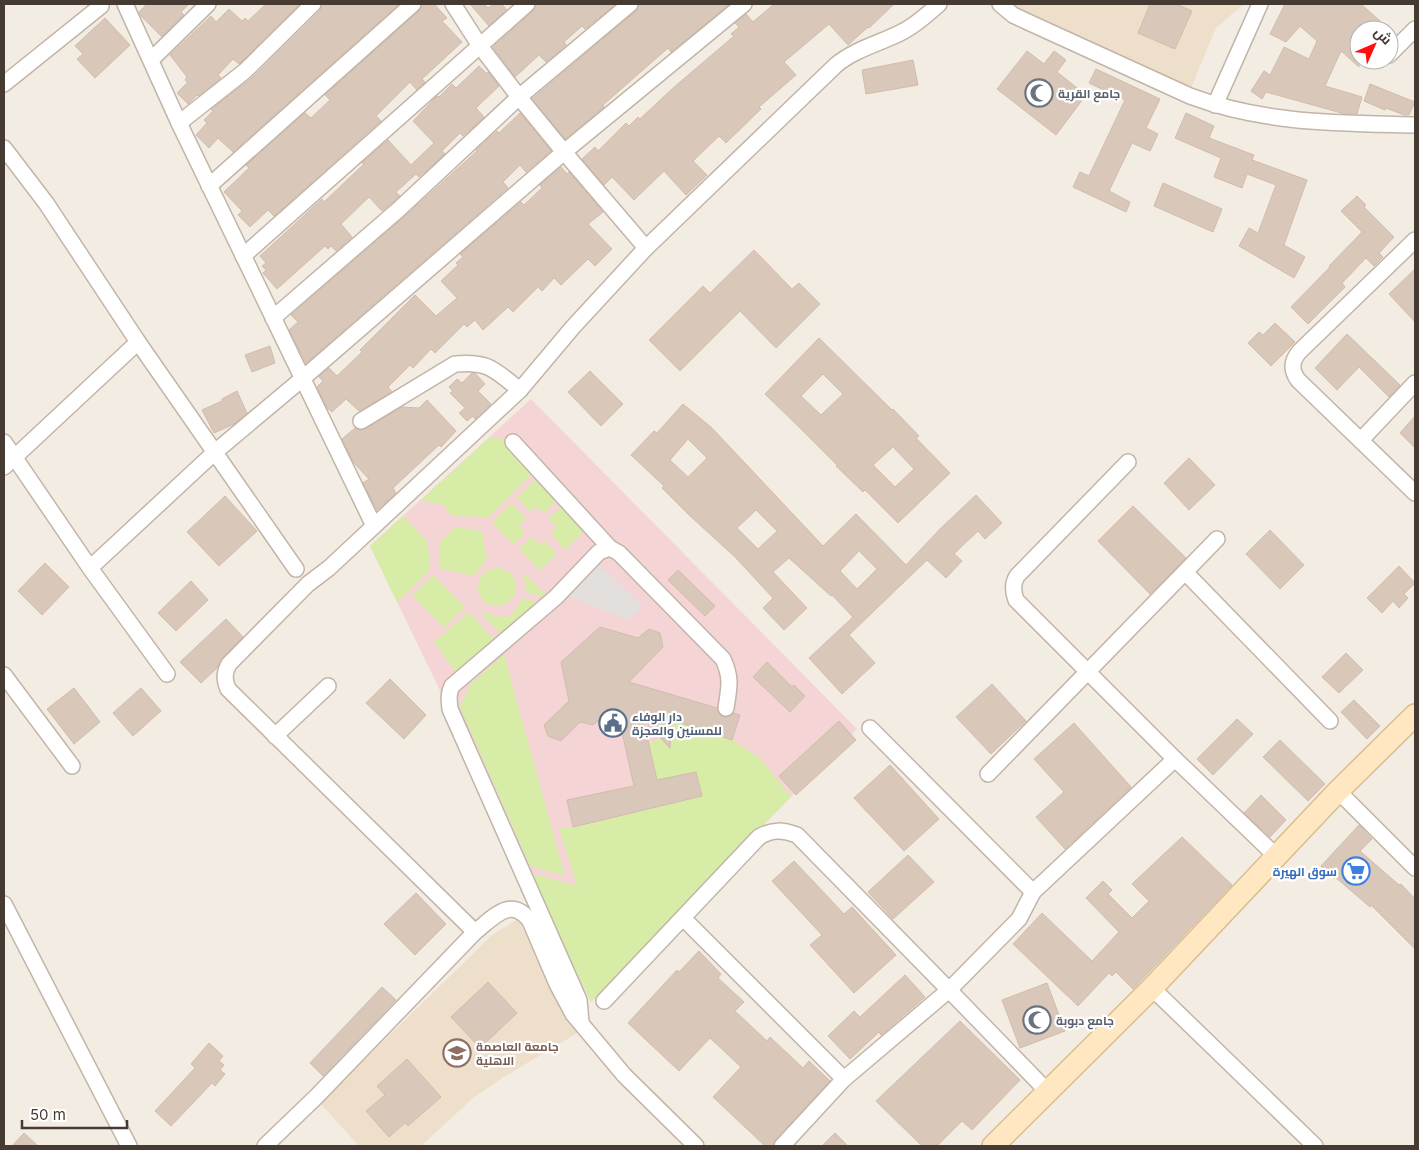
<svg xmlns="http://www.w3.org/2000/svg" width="1419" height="1150" font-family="Inter,Cairo,sans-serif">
	<rect width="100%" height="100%" fill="#f3ece3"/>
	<!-- education -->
	<g fill="#eedfcb">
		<polygon points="1017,4 1244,4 1216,28 1191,88 1015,8"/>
		<polygon points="518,919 581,1031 507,1075 473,1098 421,1146 359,1146 320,1103 492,935"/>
	</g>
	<!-- medical -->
	<polygon fill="#f5d4d5" points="531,399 857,729 591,1002 370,546"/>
	<!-- green -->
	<g fill="#d6eca7">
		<polygon points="489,438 504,439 533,473 489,517 451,516 444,505 421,500"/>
		<polygon points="536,479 557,500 544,513 537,506 531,512 517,498"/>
		<polygon points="511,503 526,518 519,526 525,533 513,544 492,523"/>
		<polygon points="561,507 585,530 565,550 551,534 557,527 548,518"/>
		<polygon points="403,516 428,542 430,570 397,602 370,546"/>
		<polygon points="455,527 482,531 487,559 474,576 439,568 439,543"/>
		<polygon points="531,537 539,545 544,540 557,554 540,570 519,549"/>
		<circle cx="497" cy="587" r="19"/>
		<polygon points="523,572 549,598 525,592 525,581"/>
		<polygon points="433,575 465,607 444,628 412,595"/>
		<polygon points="523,598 543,604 505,638 480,612 501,617 511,616"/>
		<polygon points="469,612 498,644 461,679 434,642"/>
		<polygon points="504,654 565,876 530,866 460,707 470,685"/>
		<polygon points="674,721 732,740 760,758 791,797 591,1002 530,876 541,876 577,886 559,828 577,827 701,796 696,772 657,780 649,743 661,738 670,748"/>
	</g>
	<!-- parking -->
	<polygon fill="#e3dfdc" points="591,557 639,602 640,610 628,620 554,590"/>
	<!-- building -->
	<g fill="#d9c8ba" stroke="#d1bcaa" fill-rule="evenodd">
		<polygon points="147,4 189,4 181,12 184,15 162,37 141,16 139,12"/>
		<polygon points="266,4 300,4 239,64 233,59 218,75 221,78 198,96 197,95 188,104 177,93 188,82 185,80 187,77 170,55 211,16 216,22 229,9 242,21 245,18 248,21"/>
		<polygon points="322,4 399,4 233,152 218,138 209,148 196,135 207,123 204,120 213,111 211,109 252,78 320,11"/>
		<polygon points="422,4 434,4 447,18 442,21 462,42 422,79 425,82 417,90 410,82 376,116 381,121 375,126 274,216 268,210 250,227 238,215 242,211 224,192 249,168 246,165 305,113 311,118 330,100 325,95 419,11"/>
		<polygon points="470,4 484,4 488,8 494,4 502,4 507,10 489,26"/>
		<polygon points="536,4 616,4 585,29 582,26 564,42 566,45 546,62 539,55 515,77 493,47 533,11"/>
		<polygon points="639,4 730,4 671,52 668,48 603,105 604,107 565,139 532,99 636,11"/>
		<polygon points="774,4 894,4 869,28 868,27 848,45 829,24 784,62 796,75 759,107 761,109 726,143 719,136 693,161 707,175 686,195 664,171 634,200 612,177 604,185 582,159 595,147 598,151 626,123 629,126 638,117 640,119 673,88 734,36 731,34 739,27 735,23 746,14 753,22"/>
		<polygon points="1150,4 1176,4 1192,11 1175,49 1138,33"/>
		<polygon points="1285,4 1361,4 1390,30 1359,30 1359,67 1341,51 1325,86 1362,97 1357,114 1345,114 1266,92 1262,99 1251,91 1264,71 1270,75 1284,47 1309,59 1317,41 1300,26 1286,42 1270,34"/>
		<polygon points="105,18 130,45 95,78 77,59 83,54 75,46"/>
		<polygon points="1027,51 1044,64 1054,51 1066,60 1057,72 1086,95 1056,135 997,89"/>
		<polygon points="913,60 918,85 866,94 862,70"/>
		<polygon points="479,66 487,74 488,72 499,86 476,108 484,117 463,136 460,133 442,151 445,154 419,177 416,174 396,192 400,196 382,211 369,197 341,224 352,237 336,251 331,246 328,249 325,246 277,289 263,273 266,270 262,266 266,263 260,256 322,199 324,202 364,164 362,163 388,140 411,165 434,143 413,121 437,96 439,97 452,84 456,88"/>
		<polygon points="1096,69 1160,99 1146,128 1158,134 1150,151 1132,143 1109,191 1130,202 1126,212 1073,187 1080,172 1089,176 1125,100 1089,83"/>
		<polygon points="1370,84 1415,102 1409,115 1404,115 1386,108 1385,110 1364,101"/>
		<polygon points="520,113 551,151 526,172 520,165 503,182 508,188 306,363 289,330 298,322 291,315 404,217 477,151 476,150 497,131 499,133"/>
		<polygon points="1186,113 1214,126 1209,138 1254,155 1252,160 1307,180 1284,245 1305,257 1294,278 1239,246 1249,228 1258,233 1276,185 1247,174 1242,188 1214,177 1221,158 1175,138"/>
		<polygon points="561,167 567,174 569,172 603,212 588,224 612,249 595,266 588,259 561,285 554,278 542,291 538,287 513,312 508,307 483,330 475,320 467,327 464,324 435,353 431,349 413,368 410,365 388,387 392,392 359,411 346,399 332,412 327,408 317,387 323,381 319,377 329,368 337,376 362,352 360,350 415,295 436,316 457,298 441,281 458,265 456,263 463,257 460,254 521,202 524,205 542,188 540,185"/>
		<polygon points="1163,183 1222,209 1213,232 1154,206"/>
		<polygon points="1357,196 1366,205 1364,207 1394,237 1379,253 1383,257 1374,266 1366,258 1342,283 1345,287 1308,324 1291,307 1330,267 1329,266 1362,232 1341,211"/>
		<polygon points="754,250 792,289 799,283 820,304 776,348 740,311 680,371 649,340 703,286 710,293"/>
		<polygon points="1415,269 1415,322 1389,294"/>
		<polygon points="1275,323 1295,342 1271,366 1248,343 1259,332 1263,335"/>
		<polygon points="1347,334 1400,385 1389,397 1359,367 1337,390 1315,368"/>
		<path d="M819,338l73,72 1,-1 26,27 -3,2 34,35 -52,50 -33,-33 -2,2 -27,-26 1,-1 -39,-39 -33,-32zM823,374l20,20 -22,21 -20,-19zM893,447l21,22 -19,18 -22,-22z"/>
		<polygon points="270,346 275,363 252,372 245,355"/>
		<polygon points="590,371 623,404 601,426 568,392"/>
		<polygon points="472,373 475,373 485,384 478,391 491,404 475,419 473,416 467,421 459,413 465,408 450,393 453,391 449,387 457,379 462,383"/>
		<polygon points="237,391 247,413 234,424 214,433 202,410 222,401 222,399"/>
		<polygon points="427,400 456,431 441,447 439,445 393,488 396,493 377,510 363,483 369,479 354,463 342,439 355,428 361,430 365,429 402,407 419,408"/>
		<path d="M683,404l29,24 111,118 33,-32 50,51 35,-37 35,-33 26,28 -17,16 -7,-8 -16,15 -8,8 8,7 -16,17 -19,-18 -78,75 26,28 -33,31 -33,-36 44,-41 -21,-22 -1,1 -42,-38 -16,14 34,36 -23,22 -21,-22 10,-10 -38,-41 -47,-43 -26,-26 2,-2 -33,-31 23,-24 3,2zM688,439l19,19 -19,19 -18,-17zM756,510l21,21 -19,18 -21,-21zM859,551l18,18 -20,20 -17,-18z"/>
		<polygon points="1415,416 1415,448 1400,433"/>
		<polygon points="1189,458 1215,485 1189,510 1164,483"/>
		<polygon points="225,496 257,531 219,566 187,532"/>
		<polygon points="1133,506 1186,558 1150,594 1098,541"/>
		<polygon points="1270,530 1304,565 1280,589 1246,554"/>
		<polygon points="45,563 69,587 42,615 18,591"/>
		<polygon points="1399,566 1415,583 1404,594 1408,598 1399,608 1393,601 1382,613 1367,598"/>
		<polygon points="678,570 715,606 705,616 668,580"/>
		<polygon points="191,581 208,600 176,631 158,613"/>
		<polygon points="226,619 243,637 222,658 217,668 201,683 180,662"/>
		<polygon points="600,627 638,638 649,629 660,633 663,647 629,682 717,708 720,715 724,717 730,717 734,713 740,715 732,740 671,720 670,748 643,719 657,780 696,772 702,796 573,827 567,800 634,786 618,714 602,718 593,725 580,722 561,741 548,736 544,725 569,701 561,662"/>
		<polygon points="1346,653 1363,670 1339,693 1322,677"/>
		<polygon points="767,662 792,687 794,685 805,696 790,712 753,677"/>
		<polygon points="390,679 426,715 404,739 366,703"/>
		<polygon points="992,684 1026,721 991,754 956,717"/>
		<polygon points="74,688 100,722 74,744 47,709"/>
		<polygon points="141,688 161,711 133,736 113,713"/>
		<polygon points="1354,700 1380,726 1367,739 1341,712"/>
		<polygon points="1237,719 1253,734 1213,775 1197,759"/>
		<polygon points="839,721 856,740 796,795 779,776"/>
		<polygon points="1074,723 1131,787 1065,849 1036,817 1064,792 1034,759"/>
		<polygon points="1280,740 1325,784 1308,801 1263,757"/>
		<polygon points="890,765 939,819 904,851 854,798"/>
		<polygon points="1261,795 1286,820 1270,837 1244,813"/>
		<polygon points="1359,825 1372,839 1360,851 1399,885 1401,884 1415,899 1415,949 1371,905 1370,907 1335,877 1334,879 1321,866"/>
		<polygon points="1182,837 1232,885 1133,989 1116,972 1112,976 1109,973 1078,1006 1013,944 1042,913 1092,961 1119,932 1086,898 1103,881 1112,890 1108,894 1132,918 1149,901 1132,884"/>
		<polygon points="908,855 934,882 893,919 868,892"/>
		<polygon points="794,861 844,914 852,907 896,955 854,993 810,945 822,935 772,881"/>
		<polygon points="416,893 446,924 415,955 384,924"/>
		<polygon points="699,951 721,974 718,978 744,1002 735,1011 767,1041 770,1037 803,1068 809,1061 830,1081 775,1140 772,1146 765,1146 713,1097 741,1067 710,1038 679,1071 628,1023 677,970 679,972"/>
		<polygon points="905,975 925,997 881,1035 879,1032 850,1059 828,1036 854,1011 860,1017"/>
		<polygon points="488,982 517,1013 480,1048 451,1017"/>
		<polygon points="1047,983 1065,1031 1020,1048 1002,1000"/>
		<polygon points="382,987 396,1000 323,1076 310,1063"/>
		<polygon points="960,1021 1020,1080 972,1130 962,1121 937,1146 922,1146 876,1101"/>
		<polygon points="209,1043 223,1056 219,1061 224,1065 220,1070 225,1074 215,1086 212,1083 171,1126 155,1111 195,1068 191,1064"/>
		<polygon points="407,1059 441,1097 408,1126 405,1123 389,1137 366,1111 385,1095 377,1086"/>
		<polygon points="24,1133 38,1146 12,1146"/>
		<polygon points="835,1133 848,1146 822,1146"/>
	</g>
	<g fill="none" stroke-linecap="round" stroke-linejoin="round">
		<!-- street casing -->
		<g stroke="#c2b5a8" stroke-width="18">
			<g id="street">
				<polyline points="125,4 179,123 374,526"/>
				<polyline points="453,4 480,46 519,97 564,152 646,248"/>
				<path d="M1000,4l13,11 15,7 162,74c75,28 147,27 225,29"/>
				<polyline points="1389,55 1415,29"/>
				<polyline points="151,60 208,4"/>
				<polyline points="4,84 101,6"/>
				<polyline points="1215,105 1260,4"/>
				<polyline points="179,123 245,71 313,4"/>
				<polyline points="4,148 46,203 138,342 296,569"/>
				<polyline points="209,186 413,4"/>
				<path d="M1415,240l-116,112c-8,10 -8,18 -1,28l117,113"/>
				<polyline points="243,256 527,4"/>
				<polyline points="273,318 398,210 519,97 630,4"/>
				<path d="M361,421l94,-57c35,-3 39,6 65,26"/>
				<polyline points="1361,440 1415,383"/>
				<polyline points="4,442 90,568 167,674"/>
				<polyline points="513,442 610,548"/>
				<path d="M1128,462l-111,114c-5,8 -4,16 -1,24l159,159 101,97"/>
				<polyline points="4,467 138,342"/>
				<polyline points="90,568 215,452 302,379 564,152 744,4"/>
				<polyline points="1185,572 1330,721"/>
				<polyline points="4,675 72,766"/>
				<polyline points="275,736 328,686"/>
				<polyline points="988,774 1217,539"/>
				<polyline points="1338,791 1415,868"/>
				<polyline points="1033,892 1175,759"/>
				<polyline points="4,904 129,1146"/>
				<polyline points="683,918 844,1079"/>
				<path d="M475,932l-247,-243c-4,-10 -4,-16 1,-25l79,-80 21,-16 191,-178 53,-63 73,-79 190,-183c19,-16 45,-22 66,-33 14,-7 26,-18 37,-28"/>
				<polyline points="1152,988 1315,1146"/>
				<path d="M604,1001l155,-164c14,-8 23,-7 38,-2l152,155 70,-71 14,-27 -163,-164"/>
				<path d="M581,1022l-2,-22 -129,-291c-1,-9 -2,-15 2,-23l104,-89 43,-45 11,-4 9,5 104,106c9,19 6,29 3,49"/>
				<path d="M265,1146l51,-49 159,-165c18,-14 36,-37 55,-11l27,63 16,30 51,61 72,71"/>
				<polyline points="782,1146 844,1079 949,990 1048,1092"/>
			</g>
		</g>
		<!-- secondary casing -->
		<g stroke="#dabd90" stroke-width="24">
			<polyline id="secondary" points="993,1146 1152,988 1338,791 1415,715"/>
		</g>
		<!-- street -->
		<use href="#street" stroke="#fff" stroke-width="15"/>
		<!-- secondary -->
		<use href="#secondary" stroke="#ffe7c1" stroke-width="21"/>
	</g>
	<!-- icons -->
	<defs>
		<g id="mosque-ring" transform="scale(1.4375)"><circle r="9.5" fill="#fff" stroke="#6b7280" stroke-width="1.5"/><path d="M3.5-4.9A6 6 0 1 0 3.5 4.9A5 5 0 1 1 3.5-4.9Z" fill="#6b7280"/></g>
		<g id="civic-ring" transform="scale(1.4375)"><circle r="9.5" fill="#fff" stroke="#5c6f8a" stroke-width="1.5"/><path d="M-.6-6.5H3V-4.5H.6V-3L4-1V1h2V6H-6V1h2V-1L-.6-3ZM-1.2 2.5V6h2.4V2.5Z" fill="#5c6f8a"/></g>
		<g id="supermarket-ring" transform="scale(1.4375)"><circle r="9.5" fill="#fff" stroke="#3f7fe0" stroke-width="1.5"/><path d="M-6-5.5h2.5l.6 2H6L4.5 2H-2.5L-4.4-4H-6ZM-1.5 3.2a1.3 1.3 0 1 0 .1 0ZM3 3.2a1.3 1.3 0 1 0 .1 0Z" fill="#3f7fe0"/></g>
		<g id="university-ring" transform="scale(1.4375)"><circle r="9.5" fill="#fff" stroke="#8d6e63" stroke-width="1.5"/><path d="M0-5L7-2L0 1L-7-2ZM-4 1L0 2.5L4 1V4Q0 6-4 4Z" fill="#8d6e63"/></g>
	</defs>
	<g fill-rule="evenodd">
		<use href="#mosque-ring" x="1039" y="93"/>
		<use href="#civic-ring" x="613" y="723"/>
		<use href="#supermarket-ring" x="1356" y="871"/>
		<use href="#mosque-ring" x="1037" y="1020"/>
		<use href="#university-ring" x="457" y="1053"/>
	</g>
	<g text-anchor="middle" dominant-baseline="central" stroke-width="4.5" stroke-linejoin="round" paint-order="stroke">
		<!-- worship labels -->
		<g font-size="12" font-weight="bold" fill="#5b616d" stroke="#fff" text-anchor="start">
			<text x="1058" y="93">جامع القرية</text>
			<text x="1056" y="1020">جامع دبوبة</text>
		</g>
		<!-- service labels -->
		<g font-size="12" font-weight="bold" fill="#4e5e75" stroke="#fff" text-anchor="start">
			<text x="632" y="716">دار الوفاء<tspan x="632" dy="14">للمسنين والعجزة</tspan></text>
		</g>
		<!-- shop labels -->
		<g font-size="12" font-weight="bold" fill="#366cbe" stroke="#fff" text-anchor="end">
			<text x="1337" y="871">سوق الهيرة</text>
		</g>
		<!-- education labels -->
		<g font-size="12" font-weight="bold" fill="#785e54" stroke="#fff" text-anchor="start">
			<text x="476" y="1046">جامعة العاصمة<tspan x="476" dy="14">الاهلية</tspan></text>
		</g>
	</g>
	<!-- border -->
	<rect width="1419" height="1150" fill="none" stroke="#453b32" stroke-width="10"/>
	<!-- north arrow -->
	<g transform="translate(1374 45) rotate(45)"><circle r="24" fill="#ffffff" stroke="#b5b1ad"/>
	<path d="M0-4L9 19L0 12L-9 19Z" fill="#ff100e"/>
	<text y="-8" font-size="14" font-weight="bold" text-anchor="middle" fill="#453b32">ش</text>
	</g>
	<!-- scale -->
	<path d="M22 1120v8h105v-8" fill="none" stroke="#453b32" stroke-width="2.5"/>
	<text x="30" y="1120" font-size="15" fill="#453b32" stroke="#ffffff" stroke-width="4" paint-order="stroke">50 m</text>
</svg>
